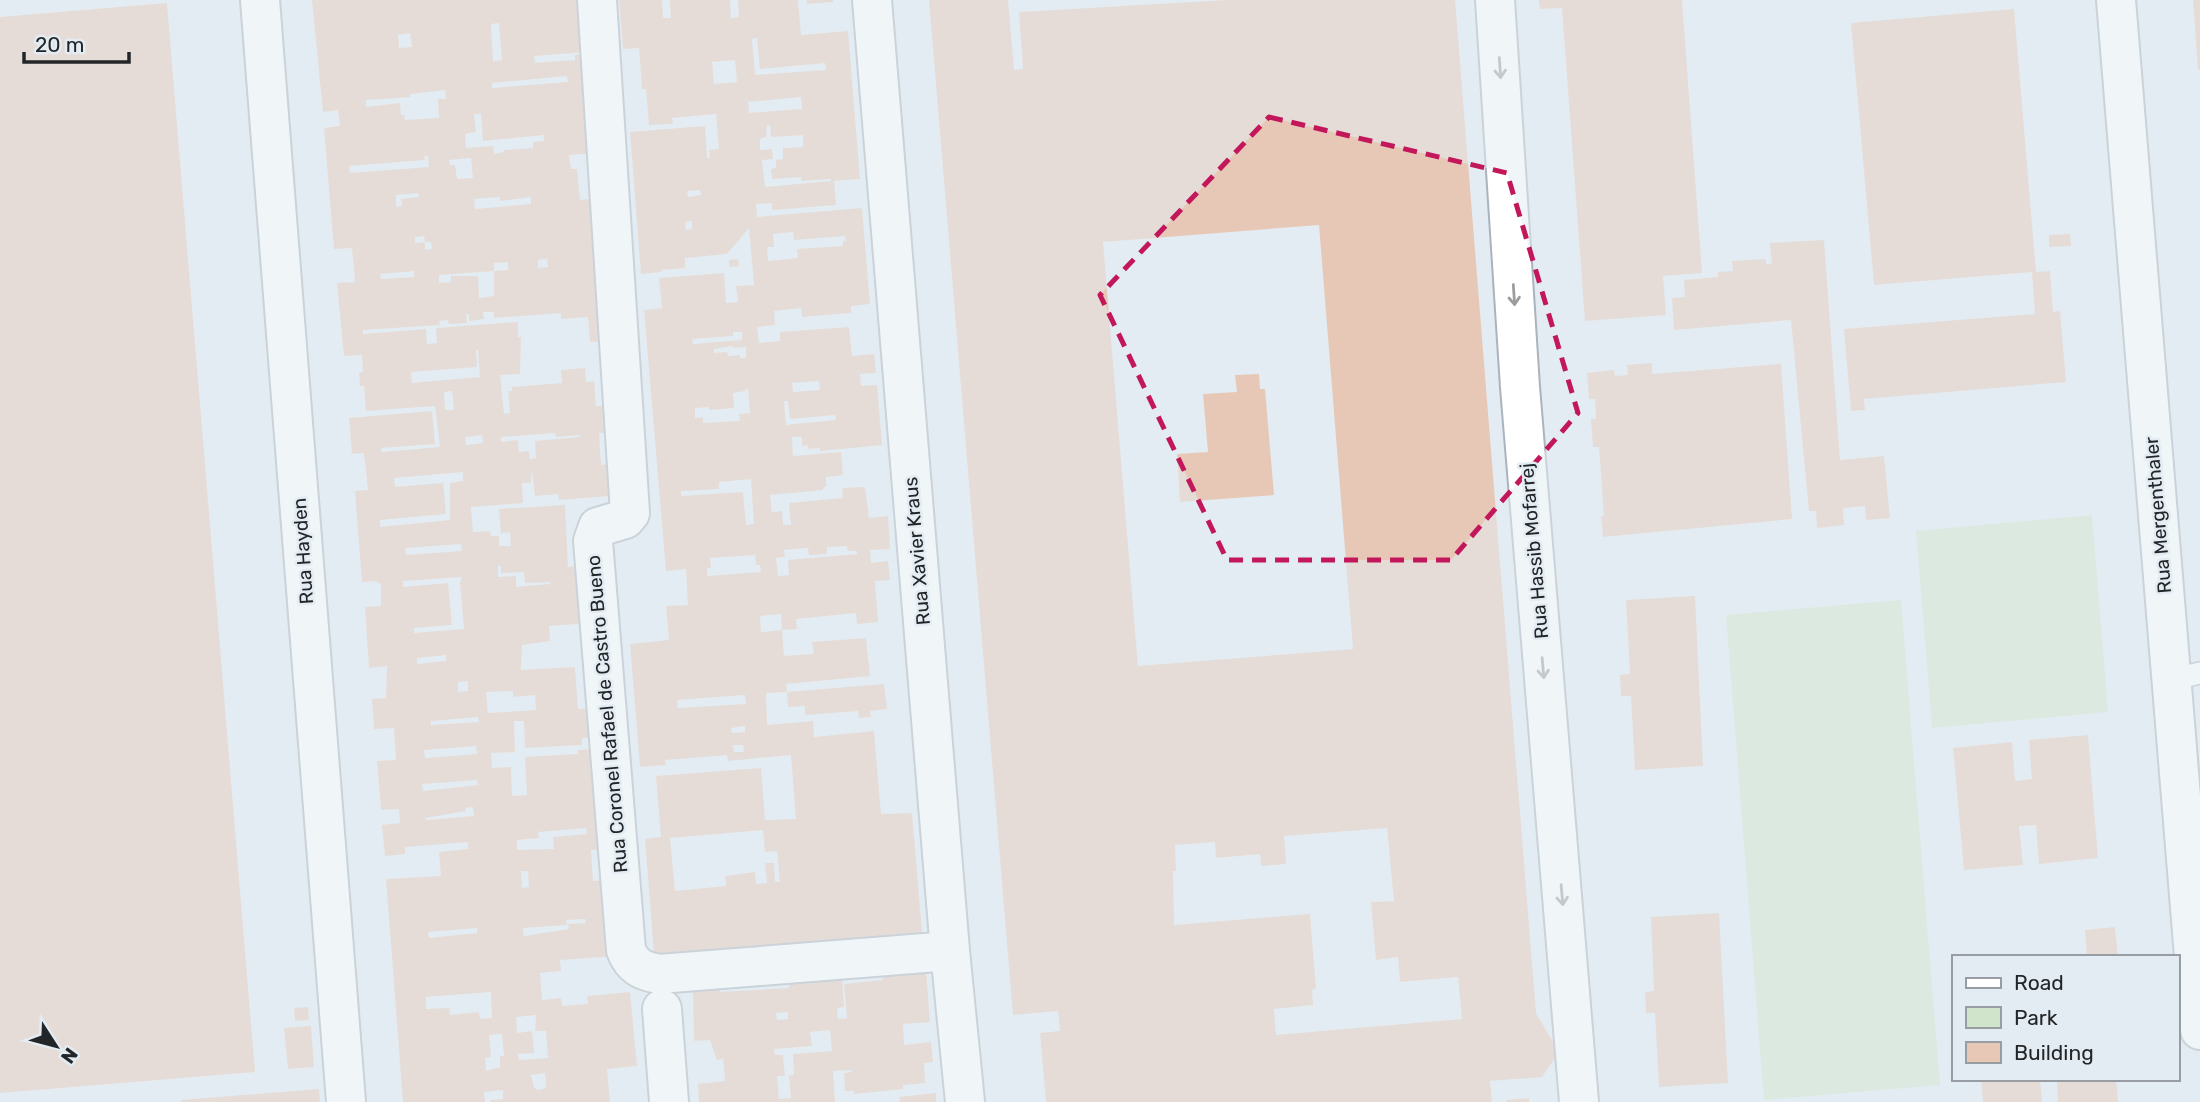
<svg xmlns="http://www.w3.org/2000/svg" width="2200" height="1102" font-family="Rubik,sans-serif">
	<rect width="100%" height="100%" fill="#e4ecf3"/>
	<!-- green -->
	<g fill="#d0e4cb">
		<polygon points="2092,515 2108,712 1932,728 1916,531"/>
		<polygon points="1901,600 1940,1085 1764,1100 1726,615"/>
	</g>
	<!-- building -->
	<g fill="#e7c8b6" fill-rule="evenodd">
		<path d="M312,0h268l5,52 -51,4 1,7 40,-3v-5l10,-1 9,99 -25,2 2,14h6l3,31 17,-2 12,143 -19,1 -2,-25 -27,2v-6l-67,5v-6h-11l1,7 -15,2v-7h-3l1,9 -18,1 -1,-4 -9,1 1,4 -77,5v4l63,-5 1,15 10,-1 -1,-15 82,-6v15h3l-1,37 -20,1 4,39 6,-1 -2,-22h4v-4l50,-4 -1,-13 24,-2 1,14 8,-1 2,25 18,-1 2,27 -17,1 2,32 18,-2 3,32 -63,5 -1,-6 -23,2 -3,-26 -1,13h-9l1,20 -52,4 2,25 17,-1 1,5h8v10h12l-1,-14 -9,1 -2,-24 66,-4 3,62 17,-2 4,58 -40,3 1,15 -28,4 -1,25 54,-3 3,42 18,-1 3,30h-17v7l-57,3 -1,-27h-10l1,31 -24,1 1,15 19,-1 1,29 15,-1 -2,-38 53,-3v-4l22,-1 7,100 -16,1 2,31 17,-1 8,76 -58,4 1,11 -21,2 2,27 19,-2 1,8 26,-2 -1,-8 43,-4 7,74 -30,3 3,33h-120v-2l13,-1v-9l-19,2 1,10h-82l-17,-223 55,-3 -2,-24 29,-3v-7l-63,5v7l-20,2 -3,-31 18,-2 -1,-14 -18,1 -4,-49 19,-1 -2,-32 -20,1 -2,-30 14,-1 1,-32 -18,2 -4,-61 16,-1v-22l-5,-3 -14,1 -7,-91 13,-1 -1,-10 -3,-27 -12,1 -3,-36 83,-7 3,33 -54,4 1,4 58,-5 -5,-41 -69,5 -2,-25h-4l-1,-13 4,-1 -1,-17 -18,1 -7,-73 18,-1 -3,-34 -18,1 -10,-121 16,-2 -2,-16 -15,2zM499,23l3,37 -9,1 -2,-37zM410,33l2,14 -13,1 -1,-13zM567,76l1,6 -76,6v-5zM445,90l1,9h-8l1,19 -34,2 -1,-5h-3l-1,-12 -34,4v-7l44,-3v-3zM474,114h7l2,27 61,-6v6l-11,1v6l-29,2v2l-10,2 -1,-8 -27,2 -1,-14 11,-2zM424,156h4l1,11 -79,6 -1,-7 76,-6zM471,158l2,20 -16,1 -2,-14h-5l-1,-5zM418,193l1,4 -18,2 1,7 -6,1v-12zM500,197v4l31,-4v7l-56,5 -1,-10zM424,236l1,6 -10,1v-6zM425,242h6l1,7 -7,1zM547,259l1,8 -10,1v-8zM508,262v8l-14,1v25l-15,2 -1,-22h-27v6l-12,1v-8l55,-4v-8zM414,271v6l-33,2 -1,-5zM476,350h2l2,27 -68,6 -1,-11 66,-5zM452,391l2,19h-9l-1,-18zM555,433l1,4 23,-2 1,2 -45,4 1,17 -6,1 -1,-8 -10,1 -1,-12 -17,2v-5zM482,435l1,8 -17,2 -1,-8zM463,472v9l-13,2v37l-70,7v-7l66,-6 -3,-31 -48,4 -1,-9zM461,544l1,7 -56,4 -1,-7zM498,566h3v7l23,-1 1,11 25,-1v2l-34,3v-11l-18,1zM462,577l-2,6 4,46 -50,4v-5l38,-3 -4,-42 -45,4v-6zM446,655v6l-29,3v-6zM468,681v10l-10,1v-10zM513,691v6l22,-2 1,15 -48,3 -2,-21zM478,717l1,5 -48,3v-4zM476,746l1,8 -52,4 -1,-8zM477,780l1,5 -55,6 -1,-7zM473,807l1,9 -48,4 -1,-2 41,-7 -1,-3zM586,828l1,6 -34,3 1,12 -37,1v-10l22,-2 -1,-6zM521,871h7l1,16 -7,1zM585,919l1,4 -18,1 1,5 -45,7 -1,-8 44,-3 -1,-5zM477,928v5l-48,5 -1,-6zM491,992l1,26 -12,1 -1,-7 -29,3 -1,-7 -23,1v-12zM536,1015l-1,16h11l2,27 -29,2 -1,-6 16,-1 -2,-22 -15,2 -1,-16zM502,1034l2,22h-4v11l-14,4 -1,-13 6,-1 -2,-22zM545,1073l1,15 -8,2 -4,-2 -3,-13z"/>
		<path d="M619,0h43l1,18h8l-1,-18h60l1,18 8,-1 -1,-17h60l3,35 47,-4 12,148 -26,2 2,24 -64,5v-7l-16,1 1,13 105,-9 8,96 -19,2v7l-49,4 -1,-9 -27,3 1,14 -18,2 2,16 21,-2v-9l69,-5 3,29 22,-2 2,19 -16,1 1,12 16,-1 5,60 -62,6v-3l-12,1 -1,-4 -5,1v-9h-10l1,19 48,-4 2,23 -17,2v10h-3v3l-53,5 2,17 10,-1 1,14h8l-2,-22 54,-5 -1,-10 23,-1 4,31 19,-2 2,33 -20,1 1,13 17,-2 2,19 -15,1 3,41 -21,2 -1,-11 -60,6 1,10 -15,1 2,26 30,-2 -2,-12 54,-4 4,38 -84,8 1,8 -21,1 1,32 46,-4 1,16 60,-6 7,83 31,-1 10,120 -268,21 -9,-115 16,-2 -5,-61 105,-8 4,52 31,-1 -5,-64 -63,6 -1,-6 -62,5 1,5 -26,2 -10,-123 39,-4 -3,-34 22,-1 -2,-36 -20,2 -22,-261 18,-2 -3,-30 65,-5 2,30 12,-1 -2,-16 18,-1 -5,-57 -22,26 -42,4v10l-24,2v2l-20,2 -11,-142 75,-6 2,32h3l-1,-8 10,-1 -3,-35 -44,4 1,6 -24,1 -3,-36h-4l-3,-41 -16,1zM757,38l3,31 65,-6 1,7 -71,5 -3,-36zM735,60l2,22 -23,2 -2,-22zM801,97l1,12 -53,4 -1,-11zM767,125h3l1,12 32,-2v12l-20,1v11l-7,1v8l-5,1 1,10 29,-2v4l30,-2v2l-66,6 -3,-27 11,-1 -1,-10 -12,1v-11l6,-2zM700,190l1,5 -13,2 -1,-6zM692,221v8l-6,1 -1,-8zM793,232l1,8 51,-4 1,5h-3v5l-46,3 1,9 -30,3 -1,-14h7l-1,-13zM733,332h9v8l-49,4 -1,-5 41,-3zM733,346v2l13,-1v11h-6v-3l-12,1 -1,-4 -13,1v-4zM819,381l1,9 -27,2 -1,-9zM745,389h3l2,24 -11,1 1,7 -37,2v-6l-8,1v-10l14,-1v3l25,-2 -1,-15 12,-2zM784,401h4l2,18 45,-4 1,5 -50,5zM751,479l3,45 -8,1 -3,-33 -62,4v-5l38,-2v-7zM847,546l1,5h9v3l-69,6 1,15 -11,1 -2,-18 9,-1 -1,-7 24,-2 1,7 18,-1v-7zM755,555l1,10h4l1,7 -54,4v-8h4l-1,-10zM781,614l1,16 -21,2 -1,-16zM745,695l1,9 -68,4 -1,-8zM745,726v6l-13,1 -1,-5zM733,745h10l1,7h-10zM763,830l2,22 12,-1 3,31h-5l-1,-19h-9l2,20 -11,1 -1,-12 -30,4 1,10 -51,5 -5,-53z"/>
		<polygon points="807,0 833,0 833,2 807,4"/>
		<path d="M929,0h79l6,70 9,-1 -4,-57 209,-12h227l81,1013 23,39 -17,25 -52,4 2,21h-446l-6,-69 20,-2 -2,-20 -45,4zM1319,225l34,424 -215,17 -35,-424zM1387,828l7,73 -23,1 5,58 22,-3 2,25 58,-5 4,42 -186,16 -2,-26 39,-4 -1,-15 4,-1 -6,-75 -136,11 -1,-54h3l-1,-26 40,-3 1,16 44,-4 1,12 25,-2 -2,-28z"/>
		<polygon points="1539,0 1682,0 1702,273 1663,276 1666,315 1585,321 1562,8 1540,9"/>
		<polygon points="2193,0 2200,0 2200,70 2198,70"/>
		<polygon points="167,3 255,1072 0,1093 0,17"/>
		<polygon points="2014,9 2036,272 2050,271 2053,312 2060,311 2066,382 1864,399 1865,410 1851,411 1844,329 2035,314 2032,272 1874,285 1851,23"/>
		<polygon points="2070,234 2071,246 2049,247 2049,235"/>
		<polygon points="1824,240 1840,460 1884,456 1890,518 1866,520 1865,506 1843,508 1844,525 1817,528 1816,511 1809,511 1791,320 1674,330 1672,298 1685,297 1684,280 1718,277 1718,272 1733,271 1732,261 1766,259 1766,264 1772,264 1770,243"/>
		<polygon points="738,259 739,266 729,267 729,260"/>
		<polygon points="1652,363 1652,374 1781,364 1792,519 1603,537 1601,516 1604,516 1599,447 1593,447 1591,419 1596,419 1595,399 1589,399 1587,373 1614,370 1615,376 1628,375 1627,365"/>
		<polygon points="1259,374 1260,389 1265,389 1274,495 1180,502 1177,454 1208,452 1203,394 1237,392 1235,375"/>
		<polygon points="1695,596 1703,766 1635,770 1631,696 1621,696 1620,675 1630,674 1626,600"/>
		<polygon points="884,684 887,709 870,711 871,717 859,718 858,711 805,715 805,706 788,707 787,692"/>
		<polygon points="2088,735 2098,858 2039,864 2036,825 2019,826 2023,865 1964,870 1953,748 2012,742 2015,781 2032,779 2029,740"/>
		<polygon points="1719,913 1728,1083 1659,1087 1655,1013 1646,1013 1645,992 1654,991 1651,917"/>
		<polygon points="2115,927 2118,957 2087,957 2085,930"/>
		<path d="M926,971l4,51 -27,2 1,21 27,-3 2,20 -9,1 1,20 -22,2v4l-49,5v-3h-9l-1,-18 8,-1 -1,-2 -18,1 2,31h-136l-1,-18 27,-3 -2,-22 -6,1 -7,-20 -16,1 -1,-53 27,-2v6l69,-4v-7l53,-4 2,30 -7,1 1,11 9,-1 -3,-34 39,-4v-6zM788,1012v7l-11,1 -1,-7zM830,1030l2,21 -39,3 1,21h-5l2,23 -12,1 -2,-23h8l-2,-21h-8l-1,-6 38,-3 -2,-14z"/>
		<polygon points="308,1007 309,1020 295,1021 294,1008"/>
		<polygon points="311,1026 314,1067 288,1069 284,1028"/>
		<polygon points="1981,1079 2040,1079 2042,1102 1983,1102"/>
		<polygon points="2057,1079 2116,1079 2118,1102 2058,1102"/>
		<polygon points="319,1089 320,1102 181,1102 181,1100"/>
		<polygon points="936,1093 936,1102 900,1102 899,1097"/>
		<polygon points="1529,1098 1529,1102 1506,1102 1506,1100"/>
	</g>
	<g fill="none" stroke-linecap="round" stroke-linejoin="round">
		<!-- lane casing -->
		<g stroke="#acb4bb" stroke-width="24">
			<polyline id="lane" points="2171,680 2200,673"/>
		</g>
		<!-- street casing -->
		<g stroke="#acb4bb" stroke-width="42">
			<g id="street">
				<polyline points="260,0 346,1102"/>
				<path d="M597,0l33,513 -5,6 -27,8 -5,14 33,409c6,16 16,21 33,24l291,-23"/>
				<polyline points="872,0 950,951 965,1102"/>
				<polyline points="1495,0 1520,387 1579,1102"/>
				<polyline points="2116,0 2200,1030"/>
				<polyline points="662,1009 669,1102"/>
			</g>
		</g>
		<!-- lane -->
		<use href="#lane" stroke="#fff" stroke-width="21"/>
		<!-- street -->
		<use href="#street" stroke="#fff" stroke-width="38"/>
	</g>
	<!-- one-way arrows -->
	<defs><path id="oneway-shaft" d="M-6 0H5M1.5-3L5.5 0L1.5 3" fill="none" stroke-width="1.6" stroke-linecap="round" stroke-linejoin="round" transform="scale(1.75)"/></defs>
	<g stroke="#9c9d9e">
		<use href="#oneway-shaft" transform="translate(1500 68) rotate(86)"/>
		<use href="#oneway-shaft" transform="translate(1514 295) rotate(86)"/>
		<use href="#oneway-shaft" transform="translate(1543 668) rotate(85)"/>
		<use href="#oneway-shaft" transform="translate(1562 895) rotate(85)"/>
	</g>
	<!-- marked area -->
	<path d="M0 0H2200V1102H0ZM1269,117l238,56 71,240 -127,147h-224l-127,-265z" fill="#e4ecf3" fill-opacity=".55" fill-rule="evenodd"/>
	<path fill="none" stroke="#c2185b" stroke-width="5" stroke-dasharray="14 9" stroke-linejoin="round" d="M1269,117l238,56 71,240 -127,147h-224l-127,-265z"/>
	<g text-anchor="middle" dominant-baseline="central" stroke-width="5" stroke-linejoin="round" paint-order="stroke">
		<!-- street labels -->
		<g font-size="19" fill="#232628" stroke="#e4ecf3">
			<text transform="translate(2158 515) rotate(-95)">Rua Mergenthaler</text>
			<text transform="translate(303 551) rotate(-94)">Rua Hayden</text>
			<text transform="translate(917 551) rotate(-95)">Rua Xavier Kraus</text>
			<text transform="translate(1534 551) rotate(-95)">Rua Hassib Mofarrej</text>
			<text transform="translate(607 714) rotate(-95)">Rua Coronel Rafael de Castro Bueno</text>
		</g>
	</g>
	<!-- legend -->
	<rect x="1952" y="955" width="228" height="126" fill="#e4ecf3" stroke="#979da2" stroke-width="2"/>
	<rect x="1966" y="978" width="35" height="10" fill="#ffffff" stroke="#979da2" stroke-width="2"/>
	<text x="2014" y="990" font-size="21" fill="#232628">Road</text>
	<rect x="1966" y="1007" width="35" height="21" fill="#d0e4cb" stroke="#979da2" stroke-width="2"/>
	<text x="2014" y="1025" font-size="21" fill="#232628">Park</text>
	<rect x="1966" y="1042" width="35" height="21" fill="#e7c8b6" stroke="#979da2" stroke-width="2"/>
	<text x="2014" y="1060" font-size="21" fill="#232628">Building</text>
	<!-- north arrow -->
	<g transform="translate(56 1046) rotate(126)" stroke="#e4ecf3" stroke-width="5" paint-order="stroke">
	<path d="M0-5L12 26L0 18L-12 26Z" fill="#232628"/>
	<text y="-10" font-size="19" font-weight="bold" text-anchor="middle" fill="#232628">N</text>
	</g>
	<!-- scale -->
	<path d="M24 52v10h105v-10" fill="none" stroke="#232628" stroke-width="3.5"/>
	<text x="35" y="52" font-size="21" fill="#232628" stroke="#e4ecf3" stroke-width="5" paint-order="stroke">20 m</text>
</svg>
